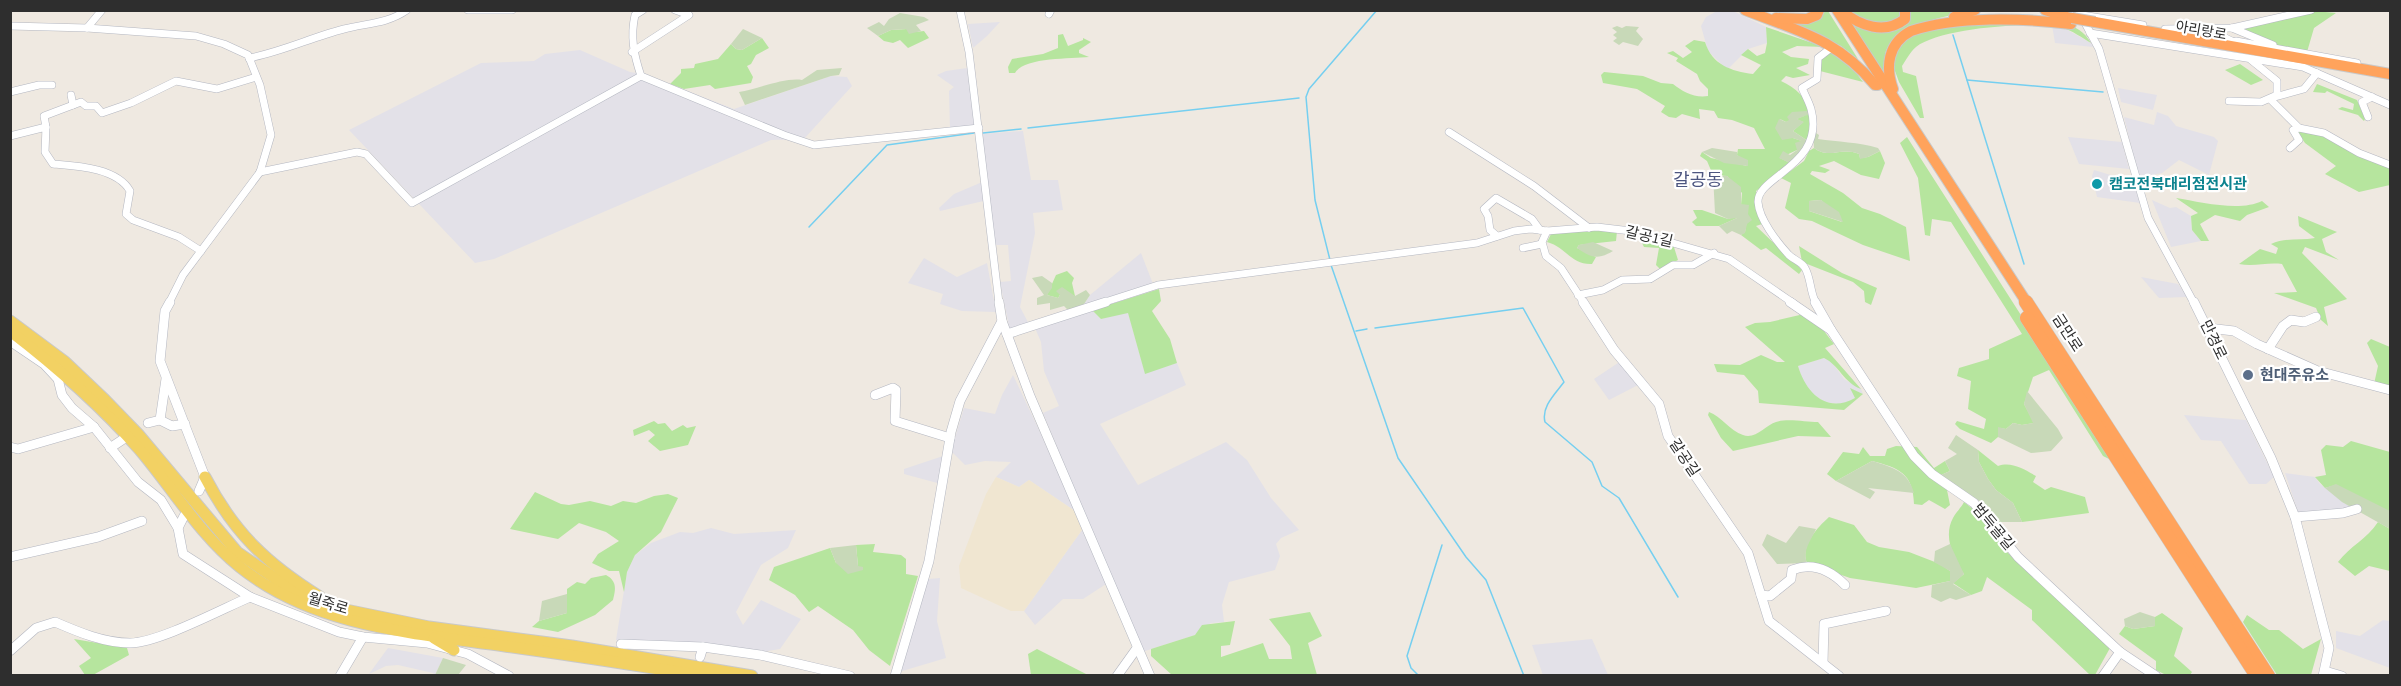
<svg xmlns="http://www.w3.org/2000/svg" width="2401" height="686" font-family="'Source Sans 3','Noto Sans KR',sans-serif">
	<rect width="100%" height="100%" fill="#efe9e1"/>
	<!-- industrial -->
	<g fill="#e3e1e8">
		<polygon points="1717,11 1733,11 1766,27 1767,43 1748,49 1727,70 1708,51 1701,26 1706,17"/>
		<polygon points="1000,22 987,36 973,48 968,24"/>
		<polygon points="2052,25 2064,28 2091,43 2093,47 2055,43"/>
		<polygon points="580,50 630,72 643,74 734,109 831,76 847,77 852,86 804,139 771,140 494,259 475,263 349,130 481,63 534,61 545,54"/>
		<polygon points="967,68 975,127 950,129 949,91 954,87 937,75 946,71"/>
		<polygon points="2118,88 2157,95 2153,110 2121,102"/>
		<polygon points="2157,112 2168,116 2176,126 2214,137 2218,141 2209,175 2179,160 2162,173 2139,178 2124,117 2154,125"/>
		<polygon points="1023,131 1031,180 1058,180 1063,210 1033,213 1035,233 1020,307 1030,326 1010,331 1000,282 1011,281 1008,245 995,245 988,200 940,211 939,208 954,194 987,180 981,134"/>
		<polygon points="2068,137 2122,142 2129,169 2079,164"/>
		<polygon points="2094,170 2134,182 2140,203 2097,197 2092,176"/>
		<polygon points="2152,200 2170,208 2176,207 2191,216 2192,230 2201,241 2171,247"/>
		<polygon points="1141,253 1153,284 1082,307 1090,295"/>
		<polygon points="924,258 957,277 987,263 996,312 962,311 940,304 943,294 908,283"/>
		<polygon points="2141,277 2178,284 2187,297 2159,298"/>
		<polygon points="1092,310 1101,319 1128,312 1145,373 1177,363 1186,385 1100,424 1138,485 1226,442 1247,460 1271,498 1299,530 1281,538 1276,544 1280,556 1275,570 1229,582 1222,605 1224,622 1211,623 1195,635 1142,652 1043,413 1059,406 1044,371 1041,342 1035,328"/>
		<polygon points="1824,358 1831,361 1844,379 1861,389 1863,394 1851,389 1856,398 1844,405 1825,402 1813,394 1803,381 1798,366"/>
		<polygon points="1621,361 1640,384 1609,400 1594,379"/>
		<polygon points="1013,375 1039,430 1075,511 1029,480 1019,487 996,477 1011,462 985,461 965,465 951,451 964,408 995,414 1002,395"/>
		<polygon points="2184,415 2246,420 2274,477 2266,484 2249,484 2221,441 2201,440"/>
		<polygon points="943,456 941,484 904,474 904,469"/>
		<polygon points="2285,473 2315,477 2320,484 2360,512 2300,518"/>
		<polygon points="711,528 734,534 796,530 788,548 761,565 736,612 743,625 761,600 801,619 780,649 762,652 616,640 627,572 635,555 651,543 680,532 693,533"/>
		<polygon points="1082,530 1106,584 1083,599 1063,599 1035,625 1024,611"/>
		<polygon points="940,578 937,621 946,658 899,672 928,579"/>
		<polygon points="2383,620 2390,621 2390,668 2336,648 2336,631 2360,636"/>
		<polygon points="1592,639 1608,675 1543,675 1532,645"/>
		<polygon points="388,648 443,658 435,675 433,673 398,665 386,666 369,674"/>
	</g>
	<!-- education -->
	<polygon fill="#f0e6d1" points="996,477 1019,487 1029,480 1075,511 1082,530 1024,611 1011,611 961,588 959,566 986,494"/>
	<!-- green -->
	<g fill="#b6e59e" fill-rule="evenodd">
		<polygon points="1820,11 1828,11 1858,59 1841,46 1786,21"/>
		<polygon points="1845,11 1901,11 1903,17 1879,26"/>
		<path d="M1909,11h59c-24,7 -78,13 -83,45 -1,5 0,12 0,18l-2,2 -37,-61 41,15z"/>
		<polygon points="2315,11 2336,13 2314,28 2307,52 2281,48 2238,29 2243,28 2245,21 2273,22"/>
		<path d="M2032,21c24,3 46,-1 59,22 -9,-5 -19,-13 -29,-15 -30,-7 -122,0 -146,19 -6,5 -10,13 -14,19l1,6 13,4 8,42h-4l-21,-36 -8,-22c5,-11 9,-20 19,-26 23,-11 94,-11 122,-13z"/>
		<path d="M1766,27l58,20 -27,-1 -15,6 9,5 18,2 -1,5 -12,4 14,7 -17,3 -7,-2 -5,5c15,7 25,16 30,32l-3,28 -15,-10 10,-9 -7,-3 14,-5 -24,8 -6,-3 13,19 9,3 -5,9 -17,8 12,6 -36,27 6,33 -6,2 46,44 -3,4 -33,-26 -5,2 -20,-15 4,-3 3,-18 -7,-9 1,-12 -15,-17 -14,-1 -6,-14 -7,-5 2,-4 9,6 36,8 -10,-11 1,-6h27l-11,-21 -22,-8 -14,-2 -4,-7 -15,-2 1,10 -18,-5 -6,4 -7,-1 -8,-5 4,-6 -28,-17 -34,-6 -2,-8 3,-3 39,4 18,7 12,1c10,8 21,14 35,12v-7l-8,-8 -3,-7 -21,-13 2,-3 -11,-5 6,-2 10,7 9,-6 -7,-6 9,-6 11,2c7,23 26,29 48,32l8,-9 -20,-10 7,-6 9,7 8,-3 2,-10z"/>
		<polygon points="907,29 915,32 924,31 929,38 908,48 900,40 893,43 884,41 878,36 891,30"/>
		<path d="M1063,34l5,12 15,-6v-2l8,4 -12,8v3l10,4c-19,2 -65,0 -74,16h-6l-1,-6 4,-8 31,-5 15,-6v-13z"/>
		<polygon points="762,38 769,48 756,55 751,64 747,66 753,77 751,83 715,89 710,85 684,89 670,84 681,73 681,69 694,68 695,64 718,59 731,44 736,49 742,50"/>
		<polygon points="1831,52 1845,58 1863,82 1820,71 1822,58"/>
		<polygon points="2240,64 2263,80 2251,85 2225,70"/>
		<polygon points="2317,84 2357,100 2365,119 2364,121 2358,115 2338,109 2342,107 2353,110 2354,104 2327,91 2325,93 2313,92"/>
		<polygon points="2296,130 2314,130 2390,167 2390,185 2359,192 2325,174 2336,166 2305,143"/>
		<polygon points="1907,137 2115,462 2103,456 2049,370 2033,377 2024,404 2034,423 2022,425 2013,423 2006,429 1998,428 1998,437 1991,443 1960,429 1955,424 1957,421 1984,429 1986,419 1968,409 1971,381 1957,376 1959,368 1989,359 1989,349 2022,334 1951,222 1932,219 1930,236 1925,235 1918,178 1900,143"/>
		<path d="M1814,148c16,12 27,-2 45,6l1,4 8,-1 12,-6 5,12 -6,16 -18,-4 -27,-14 -15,5 11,4 -5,3 -13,-2 -2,3 33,19 19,15 18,6 26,13 4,34 -47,-16 -51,-24 -13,-2 -14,-11 6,-25 -10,-5 23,-17 5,-10zM1821,200l21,22 -33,-11v-10z"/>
		<path d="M2176,198c24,4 64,14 86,3l7,6 -22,8 -7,6 -25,-6 -15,9 9,17h-8l-9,-11 -1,-14 7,-3z"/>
		<polygon points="1693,210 1702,210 1728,219 1734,217 1737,218 1719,226 1696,226 1692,222 1697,218"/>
		<path d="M2298,216l39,16 -15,7 4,13 13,8 -34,-13 -3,6 45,46 -23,8 4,19 -7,-6 -5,-12 -42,-15 23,-1 -15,-28c-15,-2 -28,3 -43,0l21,-15 16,5 2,-6 -7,-4c14,-7 29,-3 44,-6l-16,-12z"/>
		<path d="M1597,229l20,2 -1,10 -37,4 -2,3 19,9 -4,7c-21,1 -26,-17 -45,-22l5,-10z"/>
		<polygon points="1644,236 1673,244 1678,260 1660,269 1656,265 1659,248 1644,247 1641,241"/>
		<polygon points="1799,246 1842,273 1877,288 1871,305 1865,302 1864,291 1853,282 1802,262"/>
		<polygon points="1067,271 1074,278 1072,283 1075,296 1060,295 1058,298 1047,295 1056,275"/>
		<polygon points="1159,289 1161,301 1152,311 1170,339 1177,363 1145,374 1128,313 1101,319 1092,310"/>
		<path d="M1804,314l20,17 10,13 -9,4 36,41c-17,-6 -22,-24 -37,-31l-26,8c8,27 29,48 57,32l-5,-10 13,6 -19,16 -85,-7 -1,-12 -14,-16 -27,-3 -3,-8 26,1 21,-10 16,7h8l-40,-35 10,-4 15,-1z"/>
		<polygon points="2371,339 2390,347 2390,388 2374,384 2378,366 2367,343"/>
		<path d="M1709,412c12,4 21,19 34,23 12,5 23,-10 33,-13 11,-4 30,0 42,0l13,15 -33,-1 -65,15 -12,-13 -13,-23z"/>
		<polygon points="654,421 658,424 665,423 672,431 683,425 687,428 696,426 688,445 660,451 648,441 655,435 649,430 634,436 633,430"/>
		<polygon points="2351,441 2390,452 2390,512 2336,485 2325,488 2315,477 2326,475 2321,450 2326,445 2343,447"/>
		<path d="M1896,446l21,1 17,21 11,-7 5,10 -9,4 -3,7 9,8 3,15 -5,4 -16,-9 -7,5 -8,-1c-1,-31 -15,-36 -42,-43l-36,20 -9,-7 16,-22 16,2 4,-7 7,9h15l2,-7z"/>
		<path d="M1978,450l20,16c13,-5 26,3 38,10l-3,6 12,8 6,-3 34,10 4,16 -67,9 -9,-19 -17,-13 -8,-11 -9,-17z"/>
		<polygon points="535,492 561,504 569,505 590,501 611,506 623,501 636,503 654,496 668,494 678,498 661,532 635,555 627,572 624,592 619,571 609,571 592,563 598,554 619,541 606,532 579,523 558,539 510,529"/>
		<path d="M1964,502l14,11 30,40 102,95 -15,27h-5l-58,-55v-10l-45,-33 -5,14 -11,4 -18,-12 11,-9c-11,-16 -21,-38 -11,-56 3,-6 8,-10 11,-16z"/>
		<path d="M1829,517l25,8 13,17 12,5 30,5 31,12 10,7v10l-34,7 -66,-10 -43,-15c-7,-17 10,-35 22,-46z"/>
		<path d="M2378,522l12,7v42l-21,-5 -14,10 -17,-14c12,-16 29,-23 40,-40z"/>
		<polygon points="875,544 873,552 901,555 906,559 906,574 918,576 890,666 869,650 853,630 818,606 809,612 795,595 769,580 774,567 830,548 836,563 858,566 856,545"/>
		<path d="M606,575c11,6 10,14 7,25l-18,15 -37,17 -26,-5 7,-6 28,-8v-24l10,-7 8,2 6,-6z"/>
		<polygon points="1310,612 1322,636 1308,643 1317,675 1172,675 1151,656 1151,649 1195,635 1202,625 1235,621 1230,645 1221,646 1221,657 1263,643 1269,659 1292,659 1290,646 1269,619"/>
		<polygon points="2162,613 2183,628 2174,656 2192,672 2190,675 2166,675 2156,670 2156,661 2119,634 2125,626 2133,629 2155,626 2155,617"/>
		<polygon points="2247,615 2269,630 2279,630 2303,649 2321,639 2311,675 2277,675 2243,622"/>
		<polygon points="74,639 127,648 129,655 93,675 85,675 79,666 91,658"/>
		<polygon points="1037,649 1088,675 1031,675 1028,654"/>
	</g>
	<!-- cemetery -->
	<g fill="#c8d9b8">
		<polygon points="900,13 924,17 929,20 916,25 921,31 909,34 906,29 891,30 878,36 867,28 879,22 884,26 889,19"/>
		<polygon points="1617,26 1622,28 1626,26 1639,27 1636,31 1643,39 1638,46 1623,42 1619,45 1613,41 1617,38 1613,35 1617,32 1612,28"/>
		<polygon points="743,29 762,38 742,50 736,49 731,44"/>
		<path d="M842,68l-3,7 -8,1 -86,29 -6,-13c18,-3 47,-15 63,-12l15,-10z"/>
		<polygon points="1807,111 1811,113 1797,119 1804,122 1793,131 1808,141 1792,164 1779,158 1783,151 1790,155 1797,150 1795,143 1801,141 1793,138 1782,140 1775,128 1779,119 1786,122 1789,120 1787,117 1792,112"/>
		<path d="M1813,131l6,4 -1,4c19,3 41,3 60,9l2,3 -12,6 -8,2 -1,-5c-18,-8 -29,6 -45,-6z"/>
		<polygon points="1712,148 1737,152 1737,155 1748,160 1748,166 1724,163 1702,152"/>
		<polygon points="1713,175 1727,176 1741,187 1741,204 1749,205 1748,214 1752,220 1747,224 1745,233 1741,235 1732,231 1727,234 1719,226 1737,218 1728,219 1715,213"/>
		<polygon points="1821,200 1839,212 1843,222 1809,211 1809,201"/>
		<path d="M1593,242l20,9c-15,9 -22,7 -36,-3l2,-3z"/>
		<polygon points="1042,276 1052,283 1052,288 1047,295 1058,298 1060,295 1056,291 1062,287 1075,296 1086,290 1090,295 1082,307 1070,312 1064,306 1050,310 1050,303 1037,305 1037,298 1044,295 1032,278"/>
		<polygon points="2027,391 2058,429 2063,438 2051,451 2031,453 1998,437 1998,427 2006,429 2013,423 2022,425 2033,423 2024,404"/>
		<polygon points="1956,435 1978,450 1979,462 1988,479 1996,490 2013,503 2022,522 1995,522 1985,504 1940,478 1941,475 1950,471 1945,461 1957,454 1948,448"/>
		<path d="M1872,461c20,6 36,10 42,32l-46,-5 7,4 -5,7 -34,-18z"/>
		<polygon points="2336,484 2390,511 2390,529 2342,502 2325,488"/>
		<path d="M1799,526l17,3c-5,12 -14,21 -9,34l-30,1 -15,-19 5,-11 19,9z"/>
		<polygon points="1950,544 1964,574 1953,584 1971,595 1956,600 1950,598 1941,602 1931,597 1932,585 1950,581 1950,571 1934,562 1935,551"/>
		<polygon points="856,545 858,566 863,567 863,570 848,574 836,563 830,548"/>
		<polygon points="567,594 567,613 539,621 542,601"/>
		<polygon points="2140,612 2155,617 2155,626 2133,629 2125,626 2124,619"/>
		<polygon points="443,658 466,665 458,675 435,675"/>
	</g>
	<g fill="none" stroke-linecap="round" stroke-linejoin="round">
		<!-- stream -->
		<g stroke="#75cff0" stroke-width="1.5">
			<polyline points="1953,35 2024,264"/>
			<polyline points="1967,80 2103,92"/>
			<polyline points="1028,128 1299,98"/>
			<polyline points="983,133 1021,129"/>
			<polyline points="809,227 887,145 974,133"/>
			<polyline points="1330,260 1315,200 1306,97 1309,89 1377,10"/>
			<polyline points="1331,265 1398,458 1466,557 1486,580 1524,676"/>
			<path d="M1375,328l148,-20 41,74c-9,12 -23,25 -19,40l47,40 10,24 17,12 59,99"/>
			<polyline points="1356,331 1367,329"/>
			<polyline points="1419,676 1411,668 1407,656 1442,545"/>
		</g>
		<!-- minor-far1 casing -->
		<g stroke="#b4b7c1" stroke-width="8">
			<g id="minor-far1">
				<polyline points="468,10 512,10"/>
				<polyline points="960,10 969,52 999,303"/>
				<polyline points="2078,10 2099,49 2148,218 2194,303"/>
				<polyline points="1049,14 1051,10"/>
				<polyline points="2082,15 2143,25"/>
				<polyline points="10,26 87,28 196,36 224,44 248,55 260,85 271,135 260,172 183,275 169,303"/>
				<polyline points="87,28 102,10"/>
				<polyline points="2232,28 2273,45"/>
				<polyline points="2165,29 2232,28 2311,10"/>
				<polyline points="2209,30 2240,45"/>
				<polyline points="2090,33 2303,67 2390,105"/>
				<polyline points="2236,41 2357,63"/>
				<polyline points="632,52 689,15 675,10"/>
				<path d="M249,58c33,-6 63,-21 95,-29 23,-6 43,-5 63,-19"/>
				<path d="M641,76c-7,-21 -11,-39 -6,-61l8,-5"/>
				<polyline points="10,92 39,85 52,85"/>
				<polyline points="71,95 73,105"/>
				<polyline points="2275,97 2304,89 2317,73"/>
				<polyline points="2271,100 2299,128 2324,133 2359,153 2390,165"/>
				<polyline points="2229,101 2261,102 2277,95 2277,81 2251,60"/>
				<polyline points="2368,117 2362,102 2372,97"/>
				<polyline points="46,127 44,116 81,102 86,106 96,106 102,113 131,103 176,81 217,89 256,77"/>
				<polyline points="1449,132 1534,186 1589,228"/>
				<path d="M10,136l36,-9 -1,25 8,12c24,2 64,4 77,27l-4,23 7,6 46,17 22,14"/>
				<polyline points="2290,148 2299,140 2293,130 2299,128"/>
				<polyline points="260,172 357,152 366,154 412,203 641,76 784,135 814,145 979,128"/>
				<polyline points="1547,231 1542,242 1546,256 1561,268 1584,303"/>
				<polyline points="1497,236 1490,230 1488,216 1484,209 1496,198 1532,219 1540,230"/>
				<polyline points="1523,248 1542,244"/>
				<polyline points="1578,295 1603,290 1622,280 1650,279 1673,265 1693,265 1714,253"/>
				<polyline points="1102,303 1158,285 1477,243 1514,231 1531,229 1547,231 1597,227 1631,231 1729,259 1793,303"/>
				<path d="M1816,303c-6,-10 -5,-25 -11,-35 -3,-6 -13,-9 -17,-14 -11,-12 -29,-35 -30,-52 -1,-26 68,-37 53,-93 -2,-7 -6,-14 -9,-21l15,-9 1,-21 13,-10"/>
			</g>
		</g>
		<!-- minor casing -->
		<g stroke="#b4b7c1" stroke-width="10">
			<g id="minor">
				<polyline points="170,302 165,311 160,361 205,477 199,491"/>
				<polyline points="999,302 1002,321 1030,396 1150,676"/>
				<polyline points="1583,302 1614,350 1659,404 1668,436 1748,553 1769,621 1839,676"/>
				<polyline points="1790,302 1831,330"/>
				<polyline points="1815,302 1831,330 1914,456 1932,474 1974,503 2018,557 2120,652 2156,676"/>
				<polyline points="2194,302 2271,458 2295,517 2329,648 2323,676"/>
				<polyline points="2208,328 2234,331 2257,344 2318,371 2390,390"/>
				<polyline points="1007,334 1106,302"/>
				<polyline points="10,341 44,364 58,379 62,395 72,408 94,427 138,482 161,500 178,528 183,554 250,597 339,632 363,637 427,643 468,654 509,676"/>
				<polyline points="2268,349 2283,326 2291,320 2304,322 2316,317"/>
				<polyline points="166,379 160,420 172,426 185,424"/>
				<polyline points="875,395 893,388 896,390 895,421 950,438"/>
				<polyline points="148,423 160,420"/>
				<polyline points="10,447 18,449 94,427"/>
				<polyline points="110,448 122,440"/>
				<polyline points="2295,517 2343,513 2357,509"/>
				<polyline points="178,528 184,516"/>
				<polyline points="10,557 98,537 142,521"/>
				<path d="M1761,595l9,1 21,-17 1,-9c20,-8 38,0 53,15"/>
				<polyline points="621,644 703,647 760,655 850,676"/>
				<path d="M10,651l26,-23 19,-6c23,10 49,21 75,21 28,0 92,-34 120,-46"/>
				<polyline points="700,657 703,647"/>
				<polyline points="1823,663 1824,624 1886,611"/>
				<polyline points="2325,671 2342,676"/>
				<polyline points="340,676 363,637"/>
				<polyline points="895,676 929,561 951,432 960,401 1002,321"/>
				<polyline points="1117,676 1137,648"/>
				<polyline points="2103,676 2120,652"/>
			</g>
		</g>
		<!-- major casing -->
		<g stroke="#c9c9c9" stroke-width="13">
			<g id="major">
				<polyline points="10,321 65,362 105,400 138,434 237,552 298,594 341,609 429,627 572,646 752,676"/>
				<path d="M10,331c47,36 91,75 130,119 33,39 60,85 100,117 75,60 173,66 265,79 66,9 131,19 197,30"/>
				<path d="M205,477c29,56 62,87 115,120"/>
				<polyline points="434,638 454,650"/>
			</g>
		</g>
		<!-- highway-far1 casing -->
		<g stroke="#c9c9c9" stroke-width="12">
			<g id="highway-far1">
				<path d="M1745,10c53,21 92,29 130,75h3"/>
				<polyline points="1837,10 2027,303"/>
				<polyline points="2045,10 2070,18"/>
				<path d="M1842,11c18,15 43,24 63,8v-9"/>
				<polyline points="1954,17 1975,10"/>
				<polyline points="1776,18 1807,19 1817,15 1819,10"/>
				<polyline points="2095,22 2390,74"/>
				<path d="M1893,89c-8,-22 -5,-46 18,-58 45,-15 112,-13 160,-7v-2"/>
			</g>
		</g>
		<!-- highway casing -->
		<g stroke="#c9c9c9" stroke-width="15">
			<g id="highway">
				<polyline points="2026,302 2268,676"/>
				<polyline points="2027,318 2257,676"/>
			</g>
		</g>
		<!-- minor-far1 -->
		<use href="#minor-far1" stroke="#fff" stroke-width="7"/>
		<!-- minor -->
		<use href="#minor" stroke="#fff" stroke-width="9"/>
		<!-- major -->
		<use href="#major" stroke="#f2d163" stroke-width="11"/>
		<!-- highway-far1 -->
		<use href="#highway-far1" stroke="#ffa35c" stroke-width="10"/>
		<!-- highway -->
		<use href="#highway" stroke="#ffa35c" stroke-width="14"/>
		<!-- highway-bridge casing -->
		<g stroke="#c9c9c9" stroke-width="12" stroke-linecap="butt">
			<polyline id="highway-bridge" points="2072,18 2095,22"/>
		</g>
		<!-- highway-bridge -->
		<use href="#highway-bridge" stroke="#ffa35c" stroke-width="10"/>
	</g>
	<!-- markers -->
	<circle fill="#0f9aa8" stroke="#fff" stroke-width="2" cx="2097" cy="184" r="6"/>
	<circle fill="#5c6f8a" stroke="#fff" stroke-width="2" cx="2248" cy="375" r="6"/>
	<g text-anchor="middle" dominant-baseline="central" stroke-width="4.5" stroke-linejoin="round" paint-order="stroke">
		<!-- far-street labels -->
		<g font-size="14" fill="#2e2e2e" stroke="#fff">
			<text transform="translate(2201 31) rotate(10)">아리랑로</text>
		</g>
		<!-- culture labels -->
		<g font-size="15" font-weight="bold" fill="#0d838f" stroke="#fff" text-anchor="start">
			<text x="2109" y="184">캠코전북대리점전시관</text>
		</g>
		<!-- street labels -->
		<g font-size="15" fill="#2e2e2e" stroke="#fff">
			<text transform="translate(1649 237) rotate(13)">갈공1길</text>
			<text transform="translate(2067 333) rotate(57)">금만로</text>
			<text transform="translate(2213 340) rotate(64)">만경로</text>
			<text transform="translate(1684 458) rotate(56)">갈공길</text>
			<text transform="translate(1993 527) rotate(50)">범득골길</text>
			<text transform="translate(328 604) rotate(17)">월죽로</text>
		</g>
		<!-- service labels -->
		<g font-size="15" font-weight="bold" fill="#4e5e75" stroke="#fff" text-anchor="start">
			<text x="2260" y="375">현대주유소</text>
		</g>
		<!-- quarter labels -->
		<g font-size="18" fill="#4d5680" stroke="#fff">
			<text x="1698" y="180">갈공동</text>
		</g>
	</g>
	<!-- border -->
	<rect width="2401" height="686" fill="none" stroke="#2e2e2e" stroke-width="24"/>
</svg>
